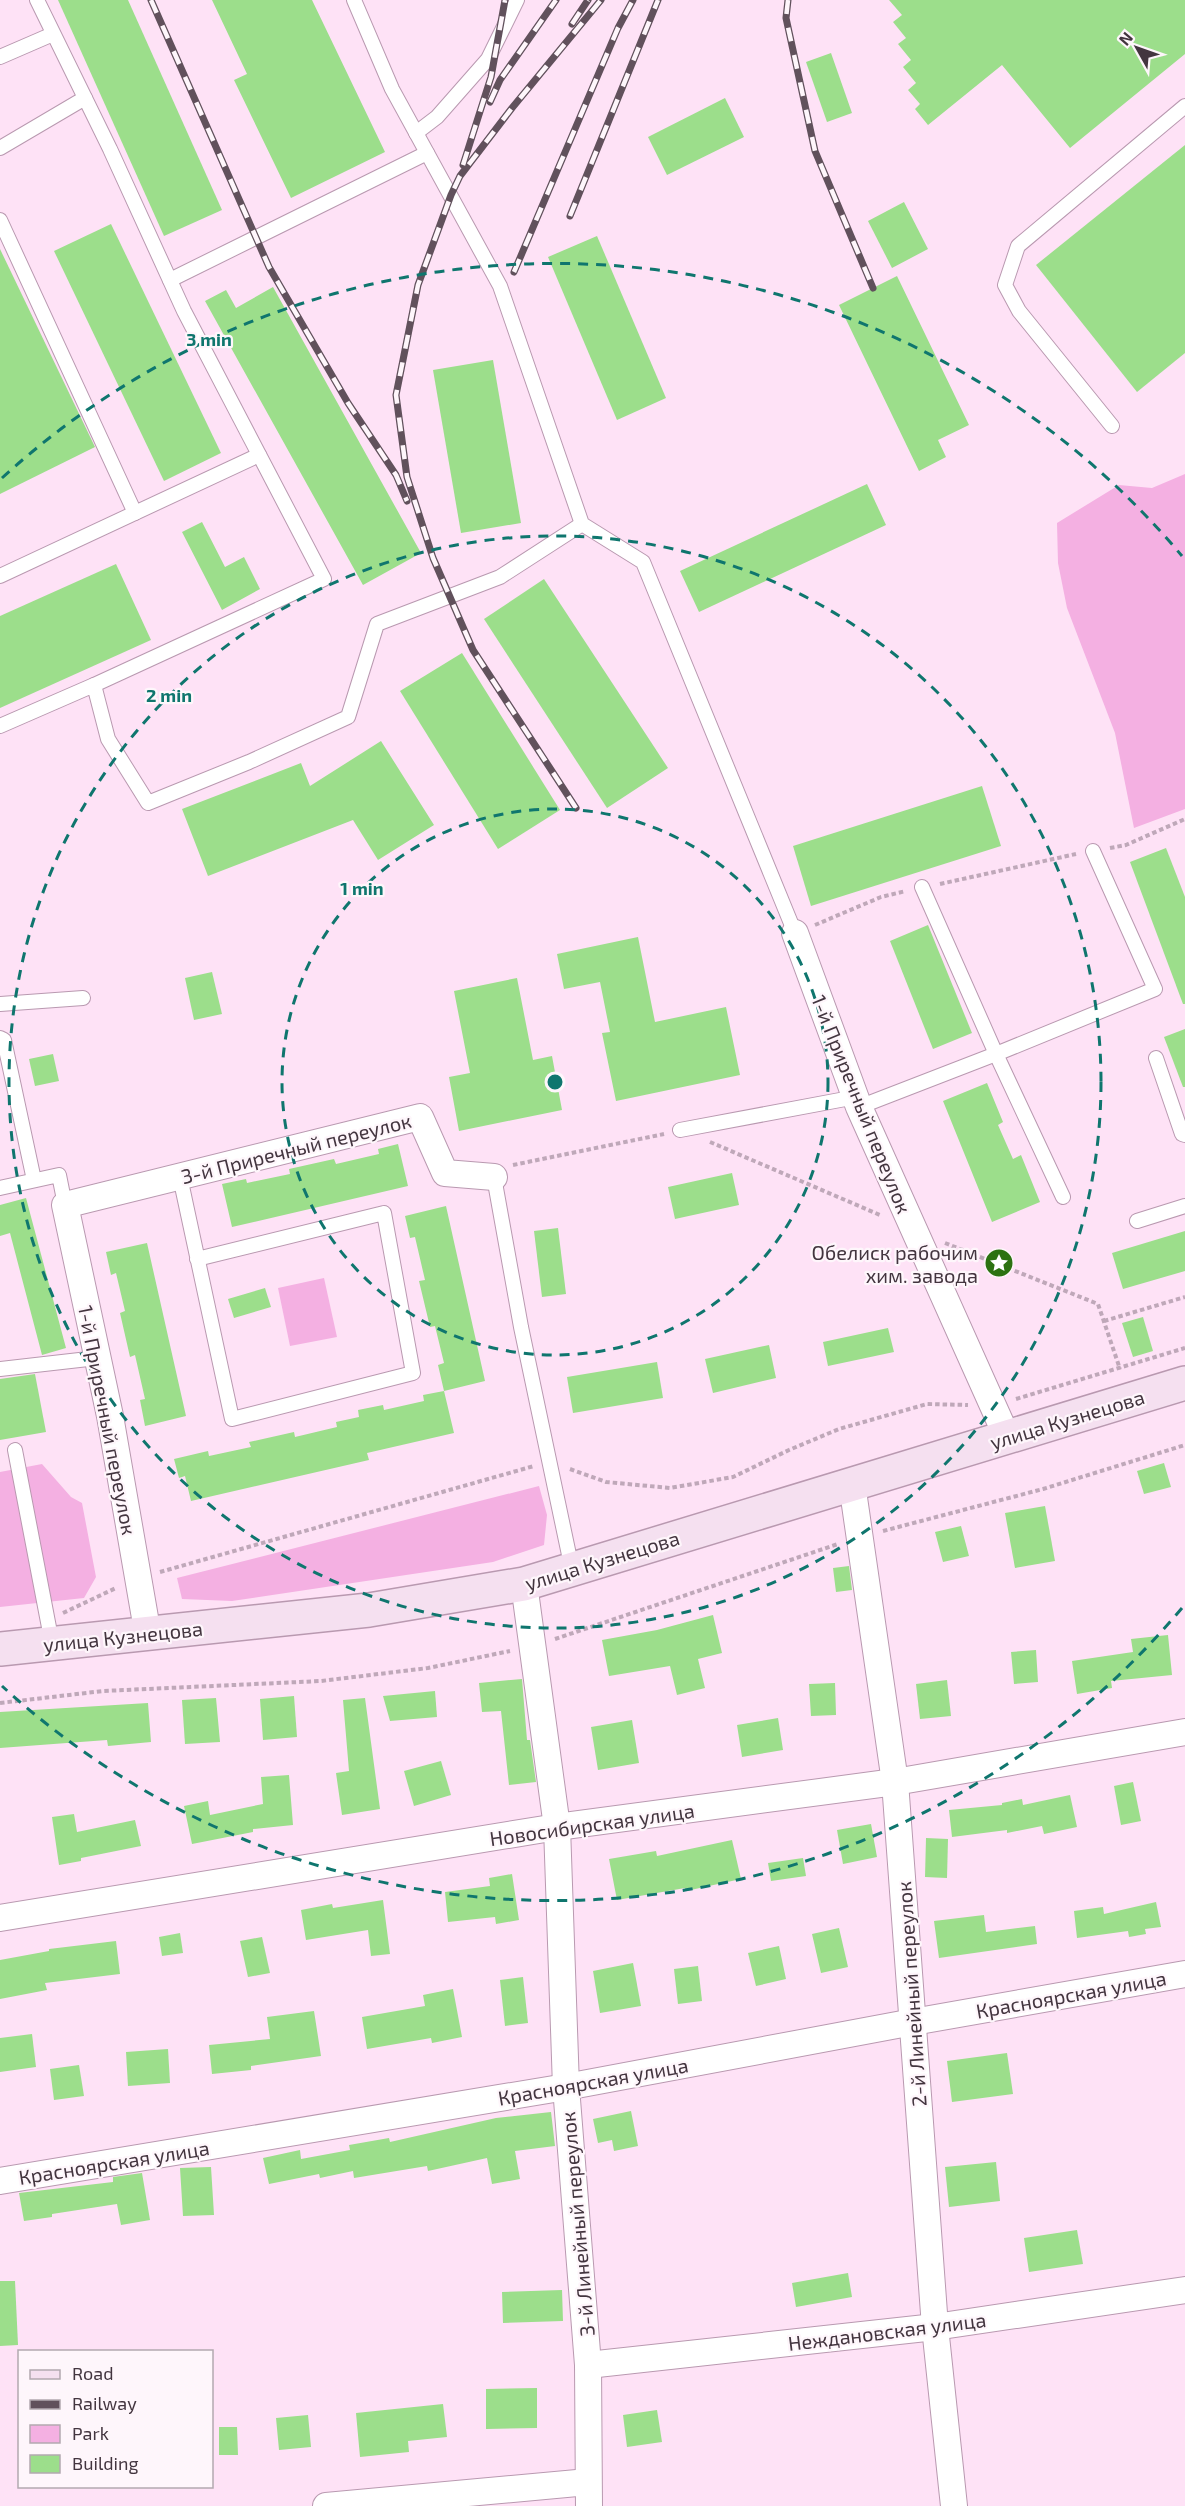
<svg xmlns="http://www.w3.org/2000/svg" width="1185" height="2506" font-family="'Exo 2',sans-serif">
	<rect width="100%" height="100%" fill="#fee2f6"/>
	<!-- green -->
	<g fill="#f4b0e2">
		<polygon points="1185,474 1185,809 1134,828 1115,733 1067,608 1058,563 1057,523 1119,485 1152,488"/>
		<polygon points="324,1278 337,1337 290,1346 278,1288"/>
		<polygon points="42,1464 71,1497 82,1503 96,1577 84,1598 0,1607 0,1472"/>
		<polygon points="539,1486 547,1515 544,1545 493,1562 232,1601 182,1599 177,1578"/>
	</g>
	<!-- building -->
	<g fill="#9cde8b">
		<polygon points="58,0 128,0 222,210 164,236"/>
		<polygon points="212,0 312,0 385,152 291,198 234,80 247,74"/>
		<polygon points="889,0 1185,0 1185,54 1070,148 1002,65 928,125 915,109 920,104 908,90 916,83 903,67 911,60 898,44 906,38 893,22 902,15"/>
		<polygon points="831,53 852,113 827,122 806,62"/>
		<polygon points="725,98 744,137 667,175 648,137"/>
		<polygon points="1185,145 1185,353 1137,392 1036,265"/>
		<polygon points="904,202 928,249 892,268 868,221"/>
		<polygon points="111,224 221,453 164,481 54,251"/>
		<polygon points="597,236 666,398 617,420 548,257"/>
		<polygon points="0,249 95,447 0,494"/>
		<polygon points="897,276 969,425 938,440 946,457 919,471 839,305"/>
		<polygon points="273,287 421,553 363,585 205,301 226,290 236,308"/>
		<polygon points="493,360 521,523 461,533 433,370"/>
		<polygon points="867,484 886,525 699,612 680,571"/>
		<polygon points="202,522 225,567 244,557 260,589 222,610 182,532"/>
		<polygon points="116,564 151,640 0,708 0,616"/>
		<polygon points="544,579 668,768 607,808 484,619"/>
		<polygon points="462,653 560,810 498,849 400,691"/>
		<polygon points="381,741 434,825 378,860 353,820 208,876 182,809 301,763 310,786"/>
		<polygon points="982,786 1001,846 811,906 793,846"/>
		<polygon points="1166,848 1185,897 1185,1004 1183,1004 1130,862"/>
		<polygon points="928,925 972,1033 933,1049 890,941"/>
		<polygon points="638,937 655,1022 726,1007 740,1075 616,1101 602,1033 610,1032 600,982 564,989 557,954"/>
		<polygon points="212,972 222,1014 194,1020 185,978"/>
		<polygon points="517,978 533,1060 552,1056 562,1110 459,1131 449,1077 470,1073 454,991"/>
		<polygon points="1185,1029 1185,1087 1183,1087 1164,1037"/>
		<polygon points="53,1054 59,1081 35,1086 29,1059"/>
		<polygon points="987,1083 1003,1122 998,1125 1013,1159 1021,1155 1040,1202 992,1222 943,1101"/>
		<polygon points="398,1144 408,1186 232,1227 222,1184 246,1179 247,1183 290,1174 289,1169 334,1159 336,1164 379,1154 378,1149"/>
		<polygon points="732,1173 739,1205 675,1219 668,1187"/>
		<polygon points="26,1198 66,1348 42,1355 10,1233 0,1236 0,1205"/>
		<polygon points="446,1206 485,1381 444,1391 438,1365 444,1363 435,1326 430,1327 419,1281 425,1280 415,1237 410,1238 405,1216"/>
		<polygon points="558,1228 566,1294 542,1297 534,1231"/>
		<polygon points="1185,1231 1185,1271 1123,1289 1112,1253"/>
		<polygon points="147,1243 186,1416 145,1426 140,1400 145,1399 135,1355 130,1357 120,1313 125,1311 116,1273 111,1275 106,1252"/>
		<polygon points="265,1288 271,1307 234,1318 228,1299"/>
		<polygon points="1143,1317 1153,1351 1133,1357 1122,1323"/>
		<polygon points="888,1328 894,1352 828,1366 823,1342"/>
		<polygon points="769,1345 776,1378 713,1393 705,1359"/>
		<polygon points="657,1362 663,1398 573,1413 567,1377"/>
		<polygon points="35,1374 46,1432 0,1440 0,1379"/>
		<polygon points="444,1391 454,1433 367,1453 369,1460 191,1501 185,1476 179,1478 174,1459 208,1451 209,1456 251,1447 249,1442 294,1432 295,1437 337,1427 336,1422 359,1417 358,1410 383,1405 384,1410 424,1401 423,1395"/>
		<polygon points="1164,1463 1171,1487 1144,1494 1137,1471"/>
		<polygon points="1045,1506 1055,1561 1015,1568 1005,1513"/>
		<polygon points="961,1526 969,1556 943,1562 935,1532"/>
		<polygon points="849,1566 852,1590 836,1592 833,1568"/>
		<polygon points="713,1615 722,1653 698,1659 705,1688 677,1695 670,1666 609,1676 602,1640 657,1630"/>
		<polygon points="1168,1635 1172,1675 1111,1681 1112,1688 1077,1694 1072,1661 1133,1652 1131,1639"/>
		<polygon points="1036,1650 1038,1682 1014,1684 1011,1652"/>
		<polygon points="522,1679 527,1740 530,1740 536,1782 509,1785 501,1711 482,1712 479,1683"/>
		<polygon points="947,1680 951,1716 920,1719 916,1684"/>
		<polygon points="835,1683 836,1715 811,1716 809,1684"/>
		<polygon points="435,1691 437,1717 390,1721 383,1696"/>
		<polygon points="294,1696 297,1737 263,1740 260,1699"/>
		<polygon points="216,1698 220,1742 185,1744 182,1700"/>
		<polygon points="365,1698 380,1809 342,1815 336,1773 349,1771 343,1700"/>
		<polygon points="148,1703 151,1742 108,1746 107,1740 0,1748 0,1712"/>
		<polygon points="778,1718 783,1750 742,1757 737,1725"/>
		<polygon points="632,1720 639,1763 598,1770 591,1727"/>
		<polygon points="441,1761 451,1795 414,1806 404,1771"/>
		<polygon points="289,1775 293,1825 253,1829 253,1832 192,1844 184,1806 208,1801 210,1815 263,1804 261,1777"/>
		<polygon points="1133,1782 1141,1821 1121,1825 1114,1786"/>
		<polygon points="1070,1795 1077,1827 1044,1834 1042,1826 1007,1833 1007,1830 952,1837 949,1810 1002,1805 1002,1803 1022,1799 1023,1805"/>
		<polygon points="74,1814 77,1832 135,1820 141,1846 81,1858 81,1861 59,1865 52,1817"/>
		<polygon points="871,1824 877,1857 843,1864 837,1830"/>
		<polygon points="926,1838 948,1839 947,1878 925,1877"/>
		<polygon points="732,1840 741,1879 686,1891 685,1888 617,1900 609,1859 656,1851 657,1856"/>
		<polygon points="803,1858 806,1876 771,1881 768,1863"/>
		<polygon points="512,1874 519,1920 496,1924 495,1917 448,1922 445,1892 490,1886 489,1878"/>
		<polygon points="383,1900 390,1954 371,1956 368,1930 306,1940 301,1910 332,1904 333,1908"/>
		<polygon points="1156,1902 1161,1927 1145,1929 1146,1934 1129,1937 1128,1931 1077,1938 1074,1911 1103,1907 1104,1914"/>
		<polygon points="984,1915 986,1932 1035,1926 1037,1944 939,1958 934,1921"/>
		<polygon points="839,1928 848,1967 821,1973 812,1934"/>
		<polygon points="180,1933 183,1953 162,1956 159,1937"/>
		<polygon points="262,1937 270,1973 248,1977 240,1941"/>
		<polygon points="116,1941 120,1974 45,1983 47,1990 0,1999 0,1960 49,1951 49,1949"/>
		<polygon points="779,1946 786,1979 756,1986 748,1953"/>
		<polygon points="633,1963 641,2006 600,2013 593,1971"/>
		<polygon points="698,1966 702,2001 678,2004 674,1969"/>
		<polygon points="523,1977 528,2023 505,2026 500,1980"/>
		<polygon points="453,1989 462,2037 432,2043 431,2038 367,2049 362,2017 425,2006 423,1995"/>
		<polygon points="314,2011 321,2056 251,2066 251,2070 212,2074 209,2045 270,2039 267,2017"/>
		<polygon points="32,2034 36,2067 0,2072 0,2038"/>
		<polygon points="168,2049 170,2083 128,2086 126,2052"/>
		<polygon points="1007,2053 1013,2094 952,2102 947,2061"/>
		<polygon points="79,2065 84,2096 54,2100 50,2069"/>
		<polygon points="631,2111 638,2146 614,2151 612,2140 598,2143 593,2119"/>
		<polygon points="551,2112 555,2146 515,2151 520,2179 492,2184 487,2158 428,2171 427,2166 354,2178 353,2171 320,2178 319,2174 269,2184 263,2158 300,2150 301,2159 350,2150 349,2145 389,2138 390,2142 496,2118"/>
		<polygon points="996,2162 1000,2201 949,2207 945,2167"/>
		<polygon points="211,2167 214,2215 183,2216 180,2168"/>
		<polygon points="142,2173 150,2220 121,2225 117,2204 52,2214 52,2217 24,2221 19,2193 113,2182 113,2177"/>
		<polygon points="1077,2230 1083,2264 1029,2272 1024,2238"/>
		<polygon points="848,2273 852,2297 796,2307 792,2283"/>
		<polygon points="0,2281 15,2281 18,2345 0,2346"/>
		<polygon points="562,2290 563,2321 503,2323 502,2292"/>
		<polygon points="537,2388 537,2428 486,2429 486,2389"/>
		<polygon points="443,2404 447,2437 408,2441 409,2452 360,2457 356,2413"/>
		<polygon points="657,2410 662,2442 627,2447 623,2415"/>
		<polygon points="308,2415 311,2447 279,2450 276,2418"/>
		<polygon points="219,2427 237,2427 238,2455 219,2455"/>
	</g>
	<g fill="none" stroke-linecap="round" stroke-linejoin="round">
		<!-- lane casing -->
		<g stroke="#b999b0" stroke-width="16">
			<g id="lane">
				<polyline points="37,0 110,149 184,311 324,579 94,685"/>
				<polyline points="354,0 392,89 500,286 582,524 643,562 795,933"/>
				<polyline points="0,57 53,34"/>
				<polyline points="416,133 437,117 488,59 517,0"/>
				<polyline points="0,148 85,98"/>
				<polyline points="0,220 135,513"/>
				<polyline points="170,280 427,153"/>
				<polyline points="1112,426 1019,311 1005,285 1018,246 1185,106"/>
				<polyline points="0,576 259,455"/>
				<polyline points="0,726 94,685 108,739 148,803 249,762 348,717 377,624 500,577 582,524"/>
				<polyline points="922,887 996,1054 1063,1197"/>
				<polyline points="0,1004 83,998"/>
				<polyline points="0,1038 4,1040 34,1180"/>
				<polyline points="1156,1058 1182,1134 1185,1135"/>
				<polyline points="859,1107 996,1054 1155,989 1093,851"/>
				<polyline points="680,1130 856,1097"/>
				<polyline points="180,1177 232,1419 413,1373 384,1213 197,1259"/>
				<polyline points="494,1177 521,1327 572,1569"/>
				<polyline points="0,1188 59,1175 65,1205"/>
				<polyline points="1137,1221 1185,1206"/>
				<polyline points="0,1369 97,1358"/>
				<polyline points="15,1450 52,1643"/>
			</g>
		</g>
		<!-- street casing -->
		<g stroke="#b999b0" stroke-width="28">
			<g id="street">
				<polyline points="795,933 859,1107 1007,1437"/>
				<polyline points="852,1484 895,1782 935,2327 954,2506"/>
				<polyline points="524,1584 557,1827 566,2087 588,2365 589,2506"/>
				<polyline points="148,1635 110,1416 65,1205 420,1117 445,1173 494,1177"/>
				<polyline points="0,1918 557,1827 895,1782 1185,1732"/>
				<polyline points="0,2181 566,2087 913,2022 1185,1974"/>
				<polyline points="588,2365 935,2327 1185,2290"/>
				<polyline points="326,2506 588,2482"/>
			</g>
		</g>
		<!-- secondary casing -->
		<g stroke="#b999b0" stroke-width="36">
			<polyline id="secondary" points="0,1649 369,1610 524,1584 1185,1383"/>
		</g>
		<!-- path -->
		<g stroke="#bfa8b9" stroke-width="4" stroke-dasharray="4.5 3" stroke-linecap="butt">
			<polyline points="1110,848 1126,845 1185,819"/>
			<polyline points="940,884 1076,854"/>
			<polyline points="815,925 881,897 906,891"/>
			<polyline points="710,1142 880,1215"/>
			<polyline points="513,1165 664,1134"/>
			<polyline points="945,1243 1098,1304 1120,1369"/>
			<polyline points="1104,1321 1185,1297"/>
			<polyline points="1016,1399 1185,1348"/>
			<polyline points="570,1469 606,1482 670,1488 733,1477 789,1450 839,1429 927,1404 968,1405"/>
			<polyline points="883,1531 1043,1489 1185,1445"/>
			<polyline points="160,1572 534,1466"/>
			<polyline points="63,1613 116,1588"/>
			<polyline points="555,1639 838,1544"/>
			<polyline points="0,1703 103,1691 321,1681 428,1668 510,1651"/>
		</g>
		<!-- lane -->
		<use href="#lane" stroke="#fff" stroke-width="14"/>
		<!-- street -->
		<use href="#street" stroke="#fff" stroke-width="26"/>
		<!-- secondary -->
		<use href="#secondary" stroke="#f5e0f0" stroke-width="33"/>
		<!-- rail casing -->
		<g stroke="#61515c" stroke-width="7">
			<g id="rail">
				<polyline points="151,0 269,267 348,403 396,475 407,501"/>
				<polyline points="788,0 786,18 815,151 873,288"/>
				<polyline points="572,24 588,0"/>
				<polyline points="490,102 500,80 556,0"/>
				<polyline points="463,165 491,77 505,0"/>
				<polyline points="570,216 658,0"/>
				<polyline points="514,272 618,28 633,0"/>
				<polyline points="576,808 473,650 433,558 407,477 396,395 418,285 451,195 460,176 512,108 601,0"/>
			</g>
		</g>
		<!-- rail -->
		<use href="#rail" stroke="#fef6fb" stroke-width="4.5" stroke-dasharray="14" stroke-linecap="butt"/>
	</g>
	<!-- distance rings -->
	<g fill="none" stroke="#0f766e" stroke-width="3" stroke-dasharray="10 8">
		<circle cx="555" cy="1082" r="273"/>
		<circle cx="555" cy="1082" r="546"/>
		<path d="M1182 1608A819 819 0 0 1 2 1686M2 478A819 819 0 0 1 1182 556"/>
	</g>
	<!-- icons -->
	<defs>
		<g id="sight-disc" transform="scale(1.5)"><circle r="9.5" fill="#2c7211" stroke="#fef6fb"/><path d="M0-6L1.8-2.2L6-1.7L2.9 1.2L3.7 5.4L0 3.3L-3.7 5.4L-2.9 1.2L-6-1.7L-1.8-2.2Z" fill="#fff"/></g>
	</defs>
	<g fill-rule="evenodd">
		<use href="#sight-disc" x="999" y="1263"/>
	</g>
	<g text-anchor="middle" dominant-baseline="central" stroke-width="4.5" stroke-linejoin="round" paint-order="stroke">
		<!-- street labels -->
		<g font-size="20" fill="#43353f" stroke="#fef6fb">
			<text transform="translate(862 1104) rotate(68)">1-й Приречный переулок</text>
			<text transform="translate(296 1148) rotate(-14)">3-й Приречный переулок</text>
			<text transform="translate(1067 1419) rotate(-17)">улица Кузнецова</text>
			<text transform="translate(108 1420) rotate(79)">1-й Приречный переулок</text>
			<text transform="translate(602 1560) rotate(-17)">улица Кузнецова</text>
			<text transform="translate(123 1636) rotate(-6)">улица Кузнецова</text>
			<text transform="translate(592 1824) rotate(-8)">Новосибирская улица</text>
			<text transform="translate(911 1994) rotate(-94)">2-й Линейный переулок</text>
			<text transform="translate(1071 1994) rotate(-10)">Красноярская улица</text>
			<text transform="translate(593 2081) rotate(-10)">Красноярская улица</text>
			<text transform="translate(114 2162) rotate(-9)">Красноярская улица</text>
			<text transform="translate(577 2224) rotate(-95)">3-й Линейный переулок</text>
			<text transform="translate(887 2331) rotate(-7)">Неждановская улица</text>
		</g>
		<!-- poi labels -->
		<g font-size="20" fill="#43353f" stroke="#fef6fb" text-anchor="end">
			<text x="978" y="1252">Обелиск рабочим<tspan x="978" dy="23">хим. завода</tspan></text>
		</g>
	</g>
	<circle cx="555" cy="1082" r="9" fill="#0f766e" stroke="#fef6fb" stroke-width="3"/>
	<g font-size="18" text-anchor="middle" font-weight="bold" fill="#0f766e" stroke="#fef6fb" stroke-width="4.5" stroke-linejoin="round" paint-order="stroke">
		<text x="209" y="346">3 min</text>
		<text x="169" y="702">2 min</text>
		<text x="362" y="895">1 min</text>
	</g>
	<!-- legend -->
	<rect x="18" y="2350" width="195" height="138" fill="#fef6fb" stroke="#b3a9b0" stroke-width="1.5"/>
	<rect x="30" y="2370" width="30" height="9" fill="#f5e0f0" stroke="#b3a9b0" stroke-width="1.5"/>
	<text x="72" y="2380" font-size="18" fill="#43353f">Road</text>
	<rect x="30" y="2400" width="30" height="9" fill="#61515c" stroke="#b3a9b0" stroke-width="1.5"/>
	<text x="72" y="2410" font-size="18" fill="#43353f">Railway</text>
	<rect x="30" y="2425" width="30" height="18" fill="#f4b0e2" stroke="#b3a9b0" stroke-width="1.5"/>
	<text x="72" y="2440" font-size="18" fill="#43353f">Park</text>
	<rect x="30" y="2455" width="30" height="18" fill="#9cde8b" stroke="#b3a9b0" stroke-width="1.5"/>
	<text x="72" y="2470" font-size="18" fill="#43353f">Building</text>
	<!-- north arrow -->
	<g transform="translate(1137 48) rotate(310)" stroke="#fef6fb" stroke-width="4.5" paint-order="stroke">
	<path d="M0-4.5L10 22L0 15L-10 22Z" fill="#43353f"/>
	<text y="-9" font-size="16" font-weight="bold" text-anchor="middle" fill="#43353f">N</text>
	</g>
</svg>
